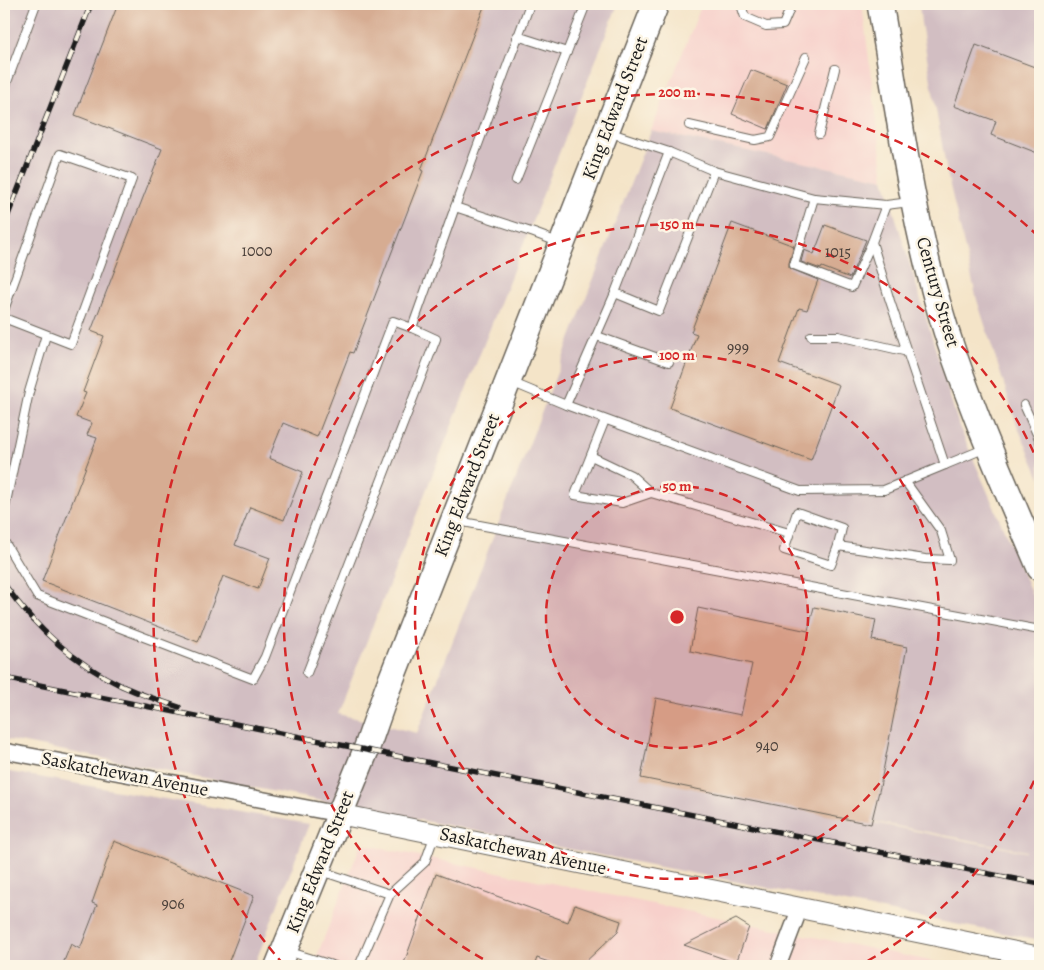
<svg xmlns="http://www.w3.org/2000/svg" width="1044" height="970" font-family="Alegreya,serif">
	<rect width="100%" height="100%" fill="#fcf5e5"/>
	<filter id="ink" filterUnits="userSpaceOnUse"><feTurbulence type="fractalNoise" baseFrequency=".02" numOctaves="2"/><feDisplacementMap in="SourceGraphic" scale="10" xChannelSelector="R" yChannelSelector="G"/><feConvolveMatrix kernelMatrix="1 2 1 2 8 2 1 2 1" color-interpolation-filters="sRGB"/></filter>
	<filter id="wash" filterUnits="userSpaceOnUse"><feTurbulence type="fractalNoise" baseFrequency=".0096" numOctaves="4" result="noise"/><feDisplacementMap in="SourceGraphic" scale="20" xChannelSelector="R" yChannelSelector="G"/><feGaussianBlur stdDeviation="1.12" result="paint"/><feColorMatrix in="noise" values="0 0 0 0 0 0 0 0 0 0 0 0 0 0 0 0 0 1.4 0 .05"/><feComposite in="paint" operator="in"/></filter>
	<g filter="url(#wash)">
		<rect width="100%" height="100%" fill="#f4e4c8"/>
		<!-- built -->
		<g fill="#f7d0cb">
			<polygon points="702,4 862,4 884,179 651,131"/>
			<polygon points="361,844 955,966 313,966"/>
		</g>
		<!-- industrial -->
		<g fill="#d2bec2" fill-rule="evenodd">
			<path d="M4,4h614l-280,710 79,19 234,-602 233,48 75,247 81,187v327l-117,-22 -919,-179zM706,789l320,62v1l-86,-16z"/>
			<polygon points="919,4 1040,4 1040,478 1017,425 977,300 947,173 921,23"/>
			<polygon points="4,771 309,824 254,966 4,966"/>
		</g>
		<g id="blocks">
			<!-- building -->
			<g fill="#d6ac92">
				<polygon points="118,4 485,4 421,170 423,171 353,353 350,352 317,437 283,423 269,458 303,472 284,520 250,507 235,545 270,558 258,589 223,576 198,642 42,581 97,438 87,435 92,423 76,417 86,393 83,392 104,336 91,331 162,149 75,115"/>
				<polygon points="976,45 1040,69 1040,154 991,135 996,121 954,106"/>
				<polygon points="751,70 787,84 768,129 732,114"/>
				<polygon points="732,223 794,246 789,263 789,268 818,280 807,310 799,308 779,363 839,385 811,460 670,408 697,334 691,332"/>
				<polygon points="825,225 866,240 850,278 822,267 821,269 801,262 804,250 814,254"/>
				<polygon points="814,607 876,620 872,640 907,647 880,787 871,824 641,778 656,698 741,715 752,664 690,651 698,608 808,631"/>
				<polygon points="114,841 254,896 227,966 62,966 71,944 80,949 97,905 92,903"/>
				<polygon points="436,874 568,922 575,905 621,921 618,931 581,966 561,966 537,958 534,966 403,966"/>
				<polygon points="736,919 749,927 736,963 684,945"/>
			</g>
		</g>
	</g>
	<g filter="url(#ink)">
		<use href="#blocks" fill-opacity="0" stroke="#686258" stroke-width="1"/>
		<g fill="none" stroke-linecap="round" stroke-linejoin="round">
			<!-- service casing -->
			<g stroke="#686258" stroke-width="10">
				<g id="service">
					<polyline points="743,4 742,8 745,17 766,26 783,25 792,4"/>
					<polyline points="517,36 567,52 586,4"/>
					<polyline points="4,90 36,4"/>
					<polyline points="689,125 755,140 770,137 806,57"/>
					<polyline points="608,132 669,152 714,171 814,198 886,205 910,202"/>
					<polyline points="819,134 835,69"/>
					<polyline points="516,180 567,52"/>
					<polyline points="814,198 794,265 852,287 872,242"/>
					<polyline points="886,205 872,242 890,301 945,465 986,448"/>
					<polyline points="455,207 530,4"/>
					<polyline points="615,293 659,311 714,171"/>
					<polyline points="4,310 60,154 132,179 71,344 4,318"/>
					<polyline points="597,336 669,362"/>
					<polyline points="811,336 838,336 908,352"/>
					<polyline points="511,382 566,405 615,293 669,152"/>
					<polyline points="566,405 800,491 884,490 945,465"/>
					<polyline points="1024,405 1040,441"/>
					<polyline points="605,420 575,495 622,503 651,493"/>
					<polyline points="591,456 631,475 651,493 789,533"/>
					<polyline points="4,512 29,392 46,335"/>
					<polygon points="797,512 842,528 838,546 831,565 784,550"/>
					<polyline points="458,521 1040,630"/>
					<polyline points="4,541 37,596 253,679 265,657 393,321 412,328 455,207 534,233 558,242"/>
					<polyline points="838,546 925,559 950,560 941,531 905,481"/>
					<polyline points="307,673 436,339 412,328"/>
					<polyline points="321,871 390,894 359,966"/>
					<polyline points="390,894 425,862 435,834"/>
					<polyline points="287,951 335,966"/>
				</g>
			</g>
			<!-- minor casing -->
			<g stroke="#686258" stroke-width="18">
				<g id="minor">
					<polyline points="4,751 339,814"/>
					<polyline points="778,966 800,908"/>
				</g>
			</g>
			<!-- tertiary casing -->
			<g stroke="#686258" stroke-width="22">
				<polyline id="tertiary" points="339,814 1040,957"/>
			</g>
			<!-- primary casing -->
			<g stroke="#686258" stroke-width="28">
				<g id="primary">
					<path d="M880,4c18,100 30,202 58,300 26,91 65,177 102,264"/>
					<polyline points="278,966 366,750 387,690 656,4"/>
				</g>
			</g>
			<!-- service -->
			<use href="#service" stroke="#fff" stroke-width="8"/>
			<!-- minor -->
			<use href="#minor" stroke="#fff" stroke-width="15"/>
			<!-- tertiary -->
			<use href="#tertiary" stroke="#fff" stroke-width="20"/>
			<!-- primary -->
			<use href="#primary" stroke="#fff" stroke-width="25"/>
			<!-- rail casing -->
			<g stroke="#1c1c1c" stroke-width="5.5">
				<g id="rail">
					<polyline points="4,225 91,4"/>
					<path d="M4,584c30,42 70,79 118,102 18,8 38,15 57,21"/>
					<polyline points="4,678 1040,884"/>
				</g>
			</g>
			<!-- rail -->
			<use href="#rail" stroke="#fcf5e5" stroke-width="4" stroke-dasharray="11" stroke-linecap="butt"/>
		</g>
	</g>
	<!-- distance rings -->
	<circle cx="677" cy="617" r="131" fill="#d62828" fill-opacity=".12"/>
	<g fill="none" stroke="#d62828" stroke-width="2.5" stroke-dasharray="9 6">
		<circle cx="677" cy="617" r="131"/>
		<circle cx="677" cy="617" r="262"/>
		<path d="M1040 767A393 393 0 0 1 858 966M496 966A393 393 0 1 1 1040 467"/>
		<path d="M284 965A525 525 0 0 1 1038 236"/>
	</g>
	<g text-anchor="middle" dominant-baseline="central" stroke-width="5" stroke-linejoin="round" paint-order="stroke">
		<!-- number labels -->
		<g font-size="16" fill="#4a403a">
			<text x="257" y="251">1000</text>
			<text x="838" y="252">1015</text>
			<text x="738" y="348">999</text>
			<text x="767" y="746">940</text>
			<text x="173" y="904">906</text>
		</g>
		<!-- street labels -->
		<g font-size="19" fill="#1c1c1c" stroke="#fcf5e5">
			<text transform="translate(615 108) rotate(-69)">King Edward Street</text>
			<text transform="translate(938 292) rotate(74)">Century Street</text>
			<text transform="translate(467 485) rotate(-69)">King Edward Street</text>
			<text transform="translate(125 774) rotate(11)">Saskatchewan Avenue</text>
			<text transform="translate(523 851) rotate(12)">Saskatchewan Avenue</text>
			<text transform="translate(320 862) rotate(-68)">King Edward Street</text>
		</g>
	</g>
	<circle cx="677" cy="617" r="8" fill="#d62828" stroke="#fcf5e5" stroke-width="2.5"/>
	<g font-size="15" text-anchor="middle" font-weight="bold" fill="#d62828" stroke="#fcf5e5" stroke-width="5" stroke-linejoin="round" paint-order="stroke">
		<text x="677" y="97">200 m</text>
		<text x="677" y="229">150 m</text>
		<text x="677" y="360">100 m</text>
		<text x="677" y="491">50 m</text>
	</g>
	<!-- margin -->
	<rect width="1044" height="970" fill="none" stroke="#fcf5e5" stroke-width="20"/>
</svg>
